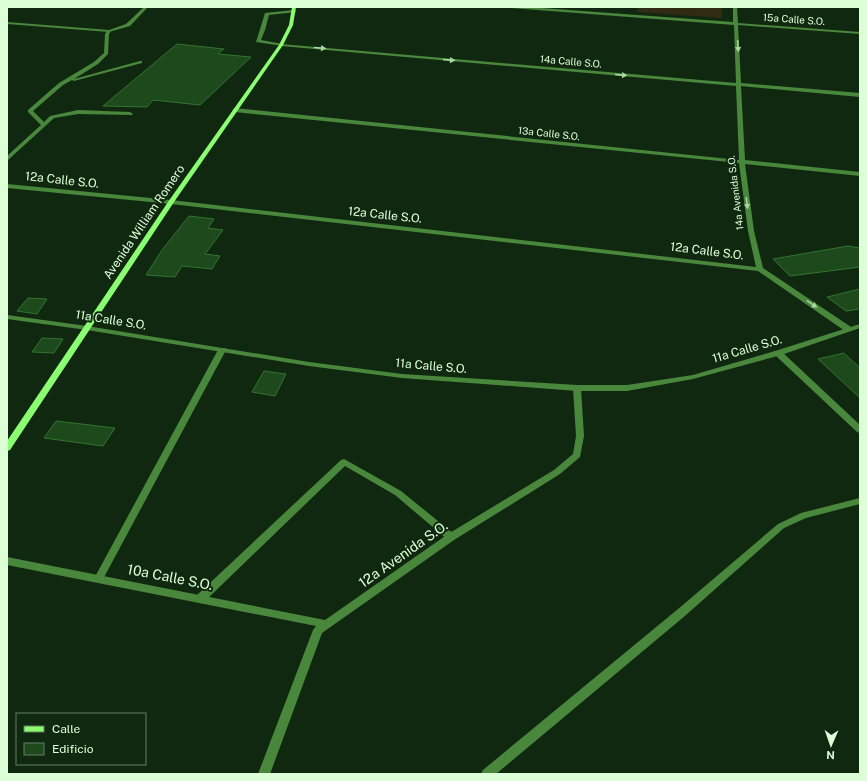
<svg xmlns="http://www.w3.org/2000/svg" width="867" height="781" font-family="'Public Sans',sans-serif">
	<rect width="100%" height="100%" fill="#112810"/>
	<!-- green -->
	<polygon fill="#322b13" points="637,7 722,7 722,18 637,12"/>
	<!-- building -->
	<g fill="#1d491d" stroke="#30752f">
		<polygon points="177,44 224,49 218,54 251,57 200,105 153,100 147,107 103,106"/>
		<polygon points="189,216 214,219 208,228 223,230 205,254 220,256 212,269 182,266 175,277 146,275 162,250"/>
		<polygon points="848,246 860,248 860,267 790,276 773,259"/>
		<polygon points="860,289 860,309 846,311 827,297"/>
		<polygon points="28,298 47,299 37,314 17,311"/>
		<polygon points="42,338 63,339 54,353 32,352"/>
		<polygon points="844,353 860,368 860,398 818,359"/>
		<polygon points="264,371 286,374 275,396 252,392"/>
		<polygon points="56,421 115,428 103,446 44,438"/>
	</g>
	<g fill="none" stroke-linecap="round" stroke-linejoin="round">
		<!-- service -->
		<g fill="#49873c" fill-rule="evenodd">
			<polygon points="294,10 296,11 296,12 269,15 265,30 261,40 283,44 283,46 256,42 265,13"/>
			<polygon points="107,30 111,31 109,34 108,54 98,64 74,79 140,61 142,61 142,63 74,81 72,80 63,85 33,111 44,122 50,116 78,110 130,112 133,114 132,115 78,114 54,118 7,161 7,156 41,125 28,112 28,110 59,83 94,62 104,53 105,34"/>
			<polygon points="219,348 225,348 226,350 102,581 99,582 96,581 94,578 96,575"/>
			<polygon points="344,459 401,491 454,534 456,537 454,540 451,541 448,540 395,495 345,466 205,601 201,602 197,601 196,598 197,595 341,460"/>
		</g>
		<!-- minor -->
		<g fill="#49873c" fill-rule="evenodd">
			<polygon points="144,7 148,7 130,26 109,32 7,24 7,22 109,30 126,24"/>
			<polygon points="509,7 528,7 733,22 733,7 737,7 738,23 860,32 860,34 738,25 741,83 860,93 860,97 741,86 745,160 860,172 860,176 745,164 754,231 763,268 851,327 852,329 851,331 845,331 758,271 171,204 7,188 7,184 171,200 756,267 748,231 739,163 235,112 232,110 235,108 739,160 736,86 281,46 279,45 281,44 736,83 734,25 511,8"/>
			<polygon points="775,351 781,351 860,425 860,433 857,432 775,355 774,353"/>
			<polygon points="577,385 581,388 584,436 580,457 560,474 454,540 322,633 270,774 258,774 313,630 316,626 7,565 7,557 325,620 448,534 554,470 573,454 576,436 573,388"/>
			<polygon points="860,498 860,504 806,518 784,528 686,615 496,774 481,774 483,770 678,609 778,524 801,513"/>
		</g>
		<!-- tertiary -->
		<polygon fill="#49873c" fill-rule="evenodd" points="7,315 87,326 309,362 402,374 577,385 627,385 693,375 775,351 860,324 860,328 781,355 693,379 627,391 577,391 402,378 309,366 87,330 7,319"/>
		<!-- secondary -->
		<polygon fill="#8afd71" fill-rule="evenodd" points="292,7 296,7 293,25 283,45 174,202 10,450 7,451 7,441 168,202 279,45 289,25"/>
	</g>
	<!-- one-way arrows -->
	<defs><path id="oneway-solid" d="M-6-.8H1V-3.2L6.5 0L1 3.2V.8H-6Z"/></defs>
	<g fill="#a9d5a1">
		<use href="#oneway-solid" transform="translate(738 46) rotate(87)"/>
		<use href="#oneway-solid" transform="translate(320 48) rotate(5)"/>
		<use href="#oneway-solid" transform="translate(449 60) rotate(5)"/>
		<use href="#oneway-solid" transform="translate(621 75) rotate(5)"/>
		<use href="#oneway-solid" transform="translate(747 203) rotate(83)"/>
		<use href="#oneway-solid" transform="translate(812 304) rotate(34)"/>
	</g>
	<g text-anchor="middle" dominant-baseline="central" stroke-width="4" stroke-linejoin="round" paint-order="stroke">
		<!-- far-street labels -->
		<g font-size="10" fill="#dcffd8" stroke="#112810">
			<text transform="translate(794 19) rotate(4)">15a Calle S.O.</text>
			<text transform="translate(571 61) rotate(5)">14a Calle S.O.</text>
			<text transform="translate(549 133) rotate(6)">13a Calle S.O.</text>
			<text transform="translate(735 193) rotate(-97)">14a Avenida S.O.</text>
		</g>
		<!-- street labels -->
		<g font-size="12" fill="#dcffd8" stroke="#112810">
			<text transform="translate(62 180) rotate(6)">12a Calle S.O.</text>
			<text transform="translate(385 215) rotate(6)">12a Calle S.O.</text>
			<text transform="translate(144 222) rotate(-56)">Avenida William Romero</text>
			<text transform="translate(707 251) rotate(7)">12a Calle S.O.</text>
			<text transform="translate(111 320) rotate(9)">11a Calle S.O.</text>
			<text transform="translate(747 349) rotate(-16)">11a Calle S.O.</text>
			<text transform="translate(431 366) rotate(5)">11a Calle S.O.</text>
		</g>
		<!-- near-street labels -->
		<g font-size="14" fill="#dcffd8" stroke="#112810">
			<text transform="translate(403 554) rotate(-35)">12a Avenida S.O.</text>
			<text transform="translate(170 577) rotate(11)">10a Calle S.O.</text>
		</g>
	</g>
	<!-- border -->
	<rect width="867" height="781" fill="none" stroke="#dcffd8" stroke-width="16"/>
	<!-- legend -->
	<rect x="16" y="713" width="130" height="52" fill="#112810" stroke="#627e60"/>
	<rect x="24" y="726" width="20" height="6" fill="#8afd71" stroke="#627e60"/>
	<text x="52" y="733" font-size="12" fill="#dcffd8">Calle</text>
	<rect x="24" y="743" width="20" height="12" fill="#1d491d" stroke="#627e60"/>
	<text x="52" y="753" font-size="12" fill="#dcffd8">Edificio</text>
	<!-- north arrow -->
	<g transform="translate(831 745) rotate(182)" stroke="#112810" stroke-width="3" paint-order="stroke">
	<path d="M0-3L7 15L0 10L-7 15Z" fill="#dcffd8"/>
	<text y="-6" font-size="11" font-weight="bold" text-anchor="middle" fill="#dcffd8">N</text>
	</g>
</svg>
